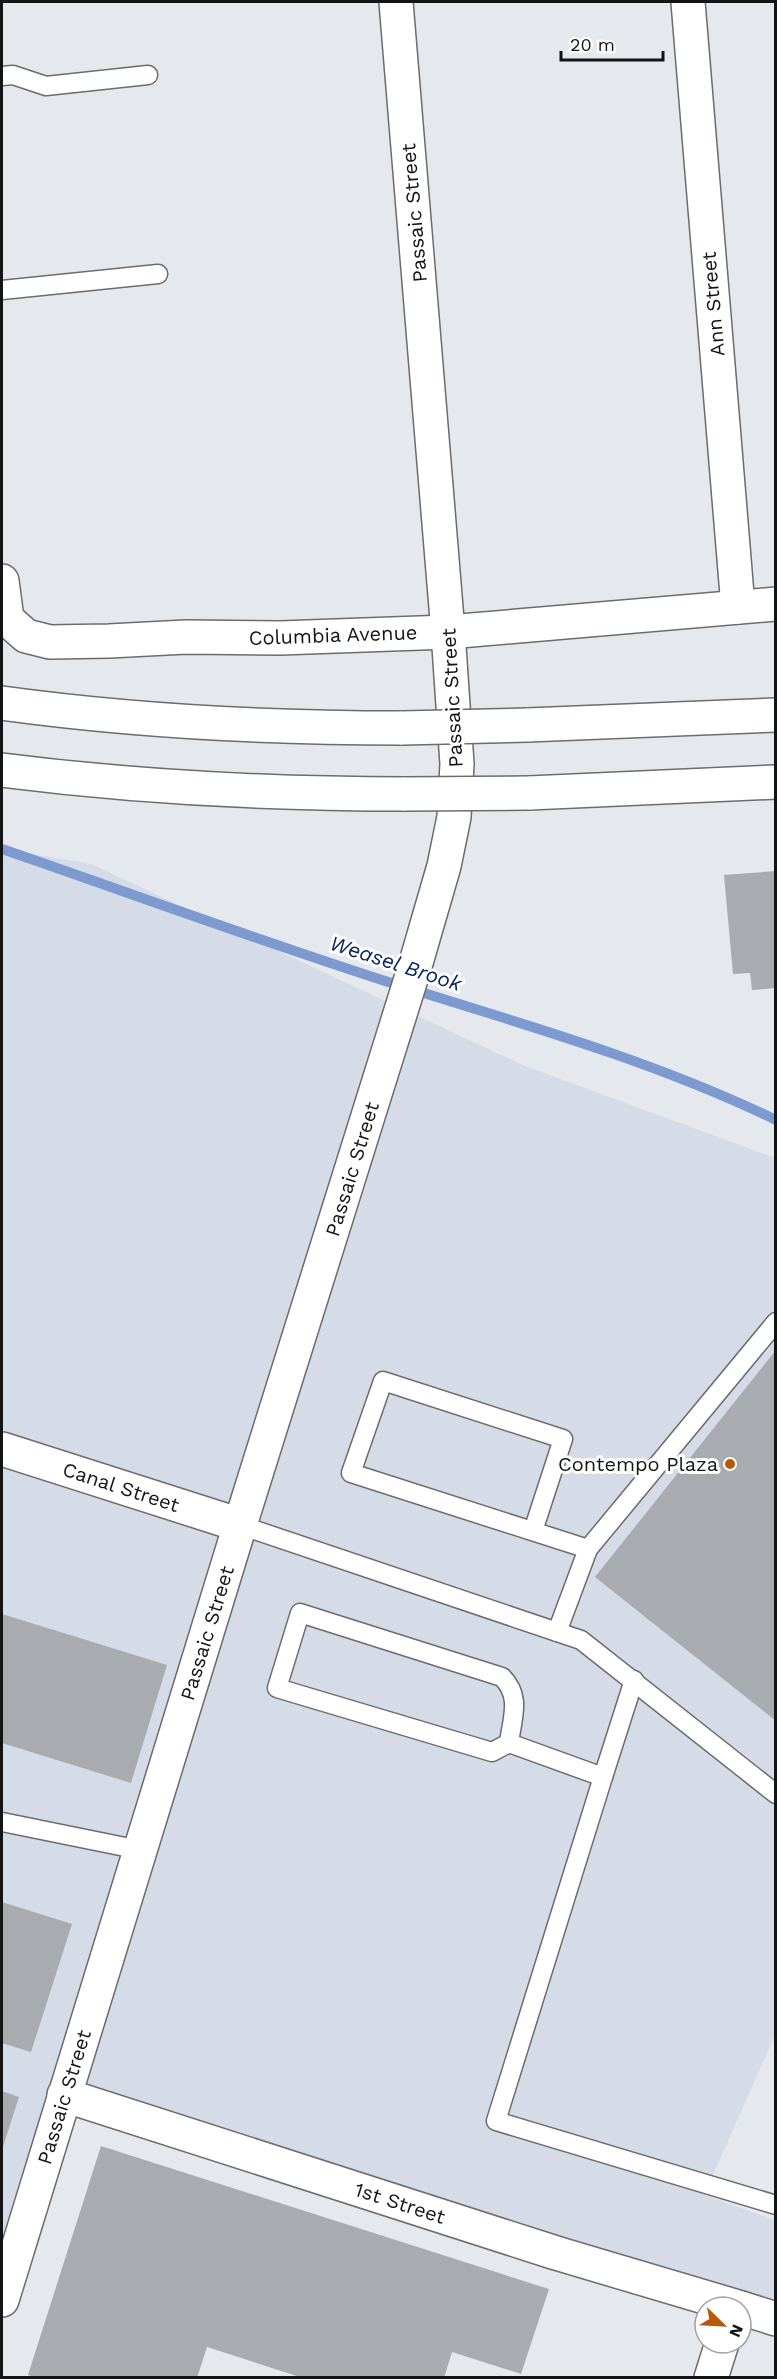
<svg xmlns="http://www.w3.org/2000/svg" width="777" height="2379" font-family="'Work Sans',sans-serif">
	<rect width="100%" height="100%" fill="#e5e8ed"/>
	<!-- built -->
	<polygon fill="#d5dce7" points="2,849 91,864 525,1066 775,1158 775,2035 704,2195 775,2220 776,2321 68,2104 2,2309"/>
	<g fill="none" stroke-linecap="round" stroke-linejoin="round">
		<!-- stream -->
		<path stroke="#7c9acf" stroke-width="10" d="M2,849c125,43 250,89 377,130 133,42 271,80 397,141"/>
	</g>
	<!-- building -->
	<g fill="#a8abaf">
		<polygon points="776,871 776,988 752,990 750,973 733,974 724,875"/>
		<polygon points="776,1350 776,1721 595,1577"/>
		<polygon points="2,1614 167,1665 131,1783 2,1743"/>
		<polygon points="2,1902 72,1924 31,2052 2,2043"/>
		<polygon points="2,2091 19,2097 2,2150"/>
		<polygon points="101,2146 549,2289 521,2374 452,2352 444,2378 303,2378 207,2347 197,2378 37,2378 28,2375"/>
	</g>
	<g fill="none" stroke-linecap="round" stroke-linejoin="round">
		<!-- service casing -->
		<g stroke="#6a6c70" stroke-width="21">
			<g id="service">
				<polyline points="2,76 13,75 46,86 148,75"/>
				<polyline points="2,290 158,274"/>
				<polyline points="240,1525 581,1640 776,1794"/>
				<polyline points="533,1531 563,1439 383,1381 351,1473 588,1549"/>
				<polyline points="557,1632 588,1549 776,1322"/>
				<path d="M509,1743c3,-25 13,-46 -7,-66l-202,-64 -23,75 215,64 17,-9 94,34 31,-97"/>
				<polyline points="603,1777 496,2121 776,2205"/>
				<polyline points="2,1822 140,1850"/>
			</g>
		</g>
		<!-- minor casing -->
		<g stroke="#6a6c70" stroke-width="36">
			<g id="minor">
				<polyline points="688,2 738,607"/>
				<polyline points="2,581 7,619 26,636 50,642 109,641 186,637 280,638 448,632 776,604"/>
				<polyline points="2,1449 240,1525"/>
				<polyline points="711,2378 722,2343"/>
			</g>
		</g>
		<!-- tertiary casing -->
		<g stroke="#6a6c70" stroke-width="36">
			<g id="tertiary">
				<polyline points="64,2095 556,2253 738,2307"/>
				<polyline points="2,2300 240,1525 415,966 444,866 454,817 457,764 448,632 396,2"/>
				<polyline points="741,2308 776,2319"/>
			</g>
		</g>
		<!-- motorway casing -->
		<g stroke="#6a6c70" stroke-width="36">
			<g id="motorway">
				<path d="M2,703c132,18 266,25 400,25"/>
				<polyline points="527,725 776,715"/>
				<path d="M2,770c134,17 269,24 404,24"/>
				<polyline points="529,793 776,782"/>
			</g>
		</g>
		<!-- service -->
		<use href="#service" stroke="#fff" stroke-width="18"/>
		<!-- minor -->
		<use href="#minor" stroke="#fff" stroke-width="33"/>
		<!-- tertiary -->
		<use href="#tertiary" stroke="#fff" stroke-width="33"/>
		<!-- motorway -->
		<use href="#motorway" stroke="#fff" stroke-width="33"/>
		<!-- motorway-bridge casing -->
		<g stroke="#6a6c70" stroke-width="36" stroke-linecap="butt">
			<g id="motorway-bridge">
				<polyline points="402,728 527,725"/>
				<polyline points="406,794 529,793"/>
			</g>
		</g>
		<!-- motorway-bridge -->
		<use href="#motorway-bridge" stroke="#fff" stroke-width="33"/>
	</g>
	<!-- markers -->
	<circle fill="#b75909" stroke="#fff" stroke-width="2" cx="730" cy="1464" r="6"/>
	<g text-anchor="middle" dominant-baseline="central" stroke-width="6" stroke-linejoin="round" paint-order="stroke">
		<!-- street labels -->
		<g font-size="20" fill="#131415" stroke="#fff">
			<text transform="translate(414 213) rotate(-95)">Passaic Street</text>
			<text transform="translate(713 304) rotate(-95)">Ann Street</text>
			<text transform="translate(333 635) rotate(-2)">Columbia Avenue</text>
			<text transform="translate(452 698) rotate(-93)">Passaic Street</text>
			<text transform="translate(352 1169) rotate(-73)">Passaic Street</text>
			<text transform="translate(121 1487) rotate(18)">Canal Street</text>
			<text transform="translate(207 1633) rotate(-73)">Passaic Street</text>
			<text transform="translate(64 2097) rotate(-73)">Passaic Street</text>
			<text transform="translate(400 2203) rotate(18)">1st Street</text>
		</g>
		<!-- poi labels -->
		<g font-size="20" fill="#131415" stroke="#fff" text-anchor="end">
			<text x="718" y="1464">Contempo Plaza</text>
		</g>
		<!-- water labels -->
		<g font-size="21" font-style="italic" fill="#052563" stroke="#fff">
			<text transform="translate(396 963) rotate(18)">Weasel Brook</text>
		</g>
	</g>
	<!-- border -->
	<rect width="777" height="2379" fill="none" stroke="#131415" stroke-width="6"/>
	<!-- north arrow -->
	<g transform="translate(723 2325) rotate(114)"><circle r="28" fill="#ffffff" stroke="#a1a1a1" stroke-width="1.5"/>
	<path d="M0-4.5L10 22L0 15L-10 22Z" fill="#b75909"/>
	<text y="-9" font-size="16" font-weight="bold" text-anchor="middle" fill="#131415">N</text>
	</g>
	<!-- scale -->
	<path d="M561 51v9h102v-9" fill="none" stroke="#131415" stroke-width="3"/>
	<text x="570" y="51" font-size="18" fill="#131415" stroke="#ffffff" stroke-width="4.5" paint-order="stroke">20 m</text>
</svg>
